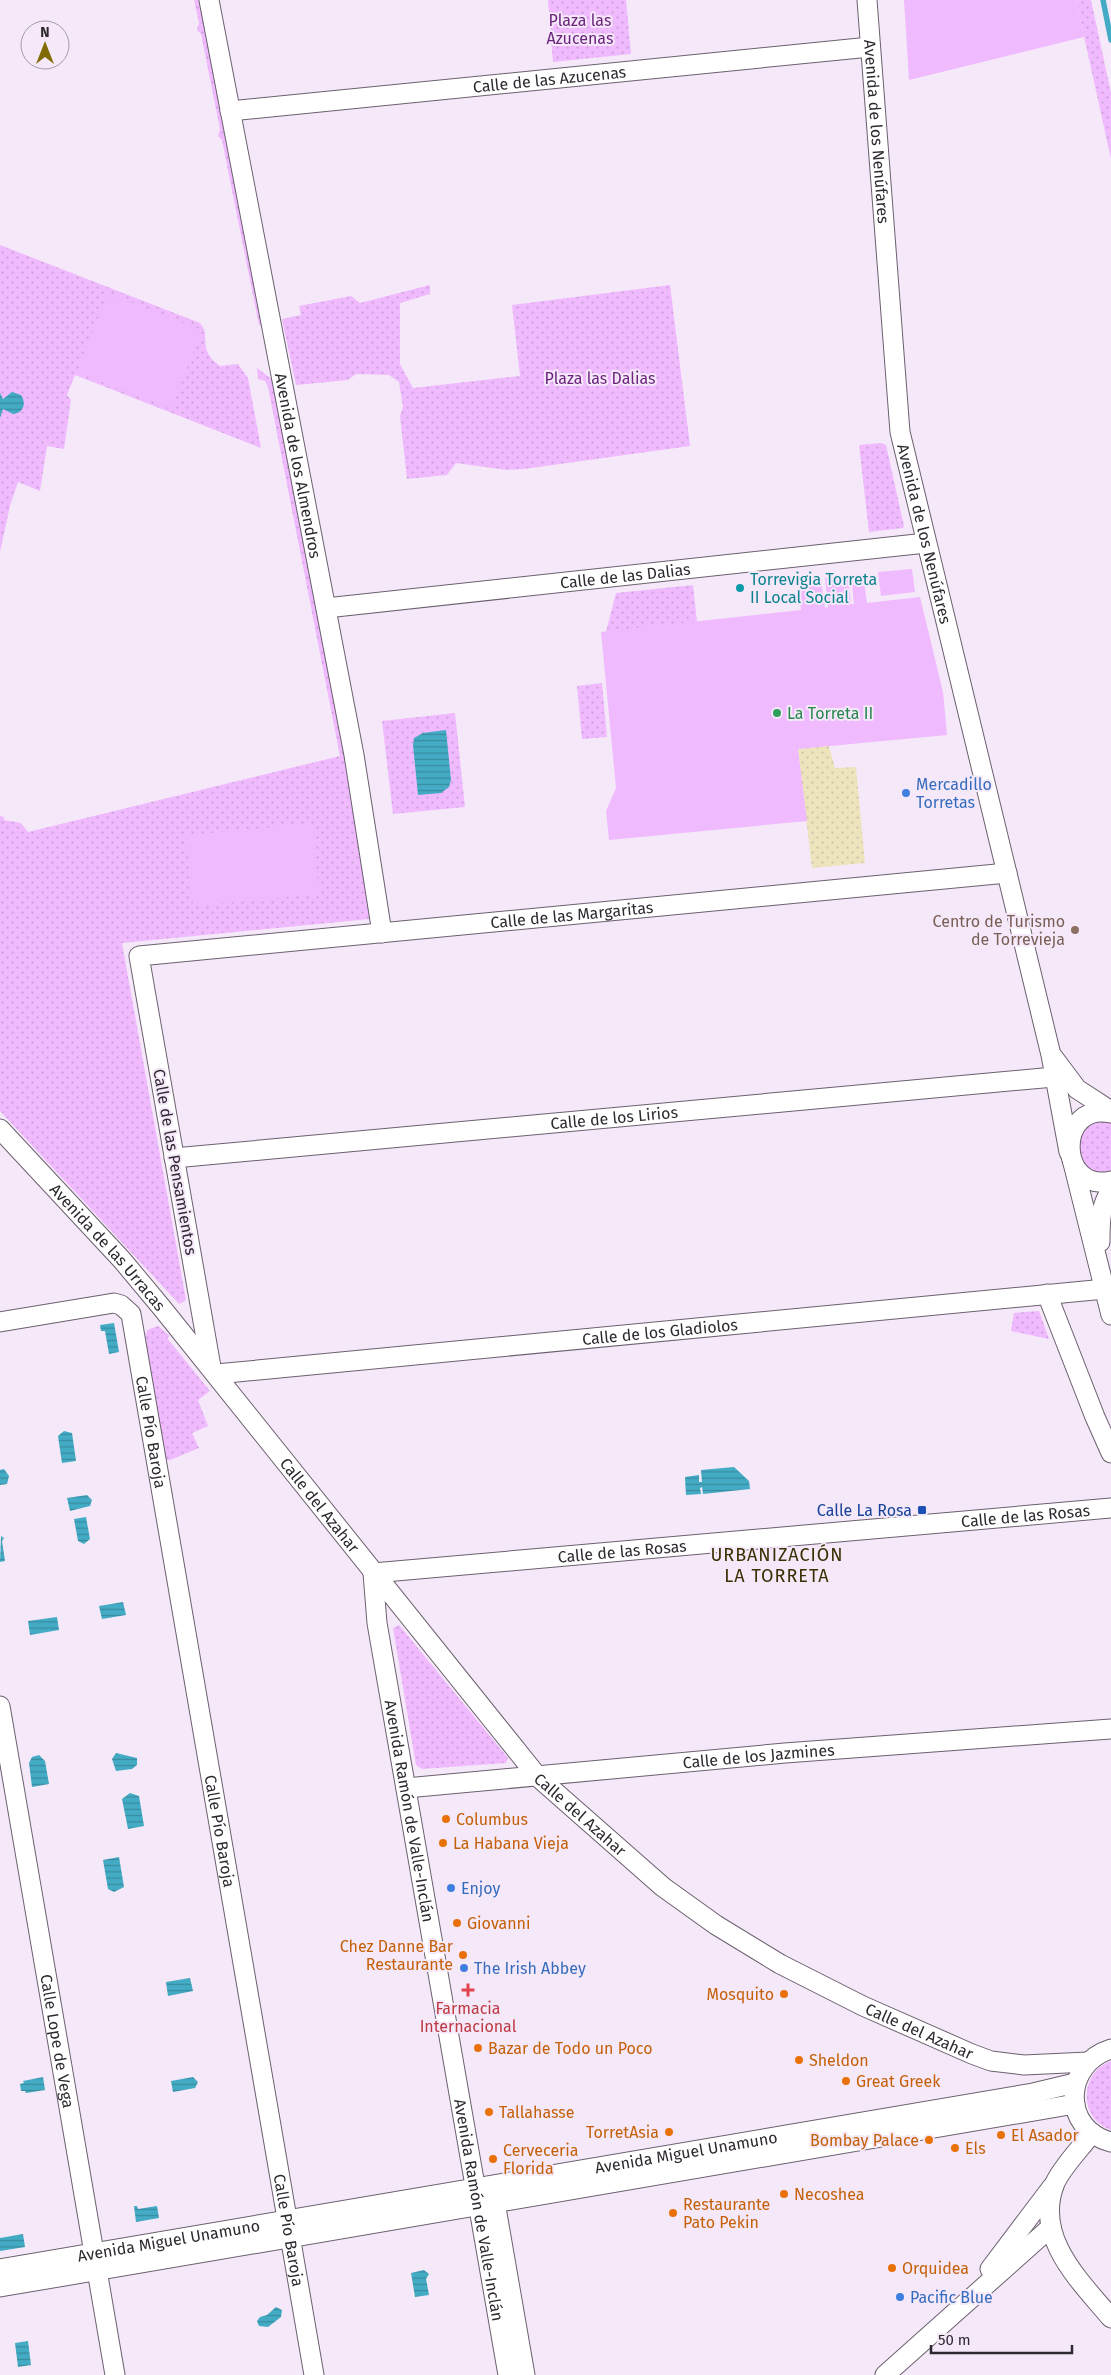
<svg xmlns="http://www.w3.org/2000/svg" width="1111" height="2375" font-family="'Fira Sans',sans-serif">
	<defs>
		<pattern id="grass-dots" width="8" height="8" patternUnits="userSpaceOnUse" patternTransform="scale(1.25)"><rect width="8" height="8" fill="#f0bafe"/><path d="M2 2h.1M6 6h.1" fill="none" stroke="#cea0da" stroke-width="1.8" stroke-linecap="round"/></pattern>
		<pattern id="sand-dots" width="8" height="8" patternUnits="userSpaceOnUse" patternTransform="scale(1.25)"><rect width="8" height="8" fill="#ede4be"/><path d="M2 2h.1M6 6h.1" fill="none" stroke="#ccc4a4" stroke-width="1.8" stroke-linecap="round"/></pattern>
		<pattern id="water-rules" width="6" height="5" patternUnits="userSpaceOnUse" patternTransform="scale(1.25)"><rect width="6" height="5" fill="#43abc4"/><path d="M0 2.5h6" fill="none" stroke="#388ba0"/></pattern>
	</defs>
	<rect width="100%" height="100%" fill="#f5e8f9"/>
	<!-- grass -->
	<g fill="url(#grass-dots)">
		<polygon points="194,0 199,0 263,327 259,325 222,140 218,136 220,129 201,34 197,30 199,23"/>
		<polygon points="548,0 626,0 631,54 553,62"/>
		<polygon points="1076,0 1091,0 1111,93 1111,159"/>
		<path d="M0,245l200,78c12,13 -4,26 20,43l18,-2 10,14 13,70 -186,-73 -8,20 4,5 -7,49 -17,-3 -7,45 -22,-9 -8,24 -10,46z"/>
		<polygon points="430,285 430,294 400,303 400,364 413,388 520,376 512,305 670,285 690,446 524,469 506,470 456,463 447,475 407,479 400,416 403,407 399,382 389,375 356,374 348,380 296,385 282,319 301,315 299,306 351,296 360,303"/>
		<polygon points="257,368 273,380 348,764 346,764 370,919 122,943 186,1300 179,1304 0,1111 0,816 4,817 4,820 21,823 28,832 340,756 268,387 265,381 258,379"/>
		<polygon points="881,443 886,445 904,526 903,528 869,532 859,445"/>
		<polygon points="693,585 697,622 606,632 616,593"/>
		<polygon points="602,683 607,737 582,739 577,686"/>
		<polygon points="455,713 465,807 393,814 382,721"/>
		<polygon points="1096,1120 1111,1120 1111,1174 1097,1174 1083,1166 1076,1144 1082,1129"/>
		<polygon points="1039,1311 1049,1339 1011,1331 1014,1313"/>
		<polygon points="158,1326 170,1336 167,1338 210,1391 198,1400 208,1426 192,1433 199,1448 170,1460 166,1460 145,1339 147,1330"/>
		<polygon points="399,1625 508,1758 506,1763 422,1769 416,1765 393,1628"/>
		<path d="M1111,2061v69c-33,-11 -32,-58 0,-69z"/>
	</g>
	<!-- sand -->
	<polygon fill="url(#sand-dots)" points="829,746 835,768 856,767 865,863 812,868 798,749"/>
	<!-- garden -->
	<g fill="#f0bafe">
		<polygon points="904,0 1076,0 1084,37 909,80"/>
		<polygon points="108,293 202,330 171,409 77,372"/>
		<polygon points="912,569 915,592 881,596 878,572"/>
		<polygon points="863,574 867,603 920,597 943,692 947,735 798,749 807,821 609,840 606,811 616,788 601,632 801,610 798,581 821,579 825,608 828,607 825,578 848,576 851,604 854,604 851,575"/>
		<polygon points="313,824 319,894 193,906 186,835"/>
	</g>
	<!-- water -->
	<g fill="url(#water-rules)">
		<path d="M12,392l9,3c6,9 2,18 -8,19l-10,-5 -3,9v-25l3,6z"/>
		<polygon points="446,730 451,780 449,787 441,793 418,795 413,745 414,738 423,733"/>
		<polygon points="114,1323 119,1352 109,1354 105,1331 101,1331 100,1325"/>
		<polygon points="64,1431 72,1433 76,1461 62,1463 58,1436"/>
		<polygon points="734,1467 749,1481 750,1489 703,1494 702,1487 700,1488 701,1494 686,1495 685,1477 699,1475 699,1482 702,1482 701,1470"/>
		<polygon points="4,1469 9,1476 7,1484 0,1485 0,1470"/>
		<polygon points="87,1495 92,1500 90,1506 70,1511 67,1498"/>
		<polygon points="86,1517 90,1539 84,1544 78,1541 74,1519"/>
		<polygon points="1,1536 4,1538 2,1541 5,1561 0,1562"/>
		<polygon points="123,1602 126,1615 102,1619 99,1606"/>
		<polygon points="57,1617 59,1630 30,1635 28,1621"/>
		<polygon points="116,1753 137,1758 137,1765 132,1769 116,1771 112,1759"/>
		<polygon points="39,1755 45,1761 49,1784 32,1787 29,1763 32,1757"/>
		<polygon points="130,1793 139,1796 144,1826 128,1829 122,1799"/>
		<polygon points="119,1857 124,1887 114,1892 108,1889 103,1860"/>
		<polygon points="190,1978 193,1991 168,1996 166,1982"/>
		<polygon points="43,2077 45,2090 26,2093 25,2091 21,2091 20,2084 24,2083 23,2081"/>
		<polygon points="193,2077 198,2082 195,2088 173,2092 171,2081"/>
		<polygon points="134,2206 137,2206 138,2209 157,2206 159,2218 136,2222"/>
		<polygon points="23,2234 25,2247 0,2251 0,2238"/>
		<polygon points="424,2270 429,2274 426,2279 429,2295 415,2297 411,2273"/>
		<polygon points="276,2307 282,2310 281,2317 268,2327 259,2326 257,2321 260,2317 267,2315"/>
		<polygon points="28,2341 31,2365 18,2367 15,2343"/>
	</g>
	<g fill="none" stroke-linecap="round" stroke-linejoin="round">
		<!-- stream -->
		<polyline stroke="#43abc4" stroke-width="5.5" points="1103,0 1111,40"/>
		<!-- street casing -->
		<g stroke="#6b606e" stroke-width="21">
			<g id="street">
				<path id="s1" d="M209,0l145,755 28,178"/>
				<path id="s2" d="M867,0l33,432 151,623 18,97"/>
				<path id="s3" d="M230,111l640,-64"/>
				<path id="s4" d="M326,608l600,-65"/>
				<polyline points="1053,1057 1077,1089 1111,1111"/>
				<path d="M1111,1113c-55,-12 -54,80 0,68"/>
				<path id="s5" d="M0,1129l122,131 40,48 376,469 125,110 53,38 64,39 83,42 109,48 19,7 33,4 64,-3"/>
				<path id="s6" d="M174,1158l880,-81"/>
				<polyline points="1073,1163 1111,1315"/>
				<path d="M1100,1242c0,-20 0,-35 11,-52"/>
				<polyline points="1047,1294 1095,1417 1111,1453"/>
				<path id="s7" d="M0,1322l114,-19 7,2 10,9 183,1061"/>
				<path id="s8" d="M211,1367l-72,-411 868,-83"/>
				<path id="s9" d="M216,1374l889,-85"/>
				<path id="s10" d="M373,1573l4,50 131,752"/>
				<path id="s11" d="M373,1573l738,-65"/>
				<path id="s12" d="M0,1706l115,669"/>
				<path id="s13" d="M406,1788l379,-35 326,-24"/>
				<path d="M1111,2049c-48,15 -50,80 0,93"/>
				<path d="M1092,2133c-11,15 -30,34 -37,50 -22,54 25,98 56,135"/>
				<polyline points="495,2202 525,2375"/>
				<path id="s14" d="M0,2269l1033,-176 42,-10"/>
				<polyline points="990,2269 1052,2187"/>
				<polyline points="0,2287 1075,2104"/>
				<polyline points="885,2375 1051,2227"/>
			</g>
		</g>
		<!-- street -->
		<use href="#street" stroke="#fff" stroke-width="19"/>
	</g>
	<!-- markers -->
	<circle fill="#0f9aa8" stroke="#f5e8f9" stroke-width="2" cx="740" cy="588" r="5"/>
	<circle fill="#2e9e5b" stroke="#f5e8f9" stroke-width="2" cx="777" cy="713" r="5"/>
	<g fill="#3f7fe0" stroke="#f5e8f9" stroke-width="2">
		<circle cx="906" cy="793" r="5"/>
		<circle cx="451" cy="1888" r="5"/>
		<circle cx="464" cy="1968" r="5"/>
		<circle cx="900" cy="2297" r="5"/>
	</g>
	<circle fill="#8d6e63" stroke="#f5e8f9" stroke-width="2" cx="1075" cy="930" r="5"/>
	<rect fill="#1a4fb4" stroke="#f5e8f9" stroke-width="2" x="917" y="1505" width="10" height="10" rx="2.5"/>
	<g fill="#e8710a" stroke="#f5e8f9" stroke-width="2">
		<circle cx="446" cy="1819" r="5"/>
		<circle cx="443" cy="1843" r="5"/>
		<circle cx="457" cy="1923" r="5"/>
		<circle cx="463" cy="1955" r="5"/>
		<circle cx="784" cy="1994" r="5"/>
		<circle cx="478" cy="2048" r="5"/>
		<circle cx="799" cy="2060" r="5"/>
		<circle cx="846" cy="2081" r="5"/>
		<circle cx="489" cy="2112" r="5"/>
		<circle cx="669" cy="2132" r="5"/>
		<circle cx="1001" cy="2135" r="5"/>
		<circle cx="929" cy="2140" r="5"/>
		<circle cx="955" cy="2148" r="5"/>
		<circle cx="493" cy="2159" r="5"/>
		<circle cx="784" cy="2194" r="5"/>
		<circle cx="673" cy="2213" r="5"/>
		<circle cx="892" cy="2268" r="5"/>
	</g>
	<path fill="#e0444e" stroke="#f5e8f9" stroke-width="2" d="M465.5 1982.5h5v5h5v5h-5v5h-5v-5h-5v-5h5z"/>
	<g text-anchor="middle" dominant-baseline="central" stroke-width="4" stroke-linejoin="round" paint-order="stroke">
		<!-- park labels -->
		<g font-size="16" fill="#6d247f" stroke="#f5e8f9">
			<text x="580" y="20">Plaza las<tspan x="580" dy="18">Azucenas</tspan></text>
			<text x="600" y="378">Plaza las Dalias</text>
		</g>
		<!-- street labels -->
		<g font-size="16" fill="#2e2930" stroke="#f5e8f9">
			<text stroke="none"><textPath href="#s3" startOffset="321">Calle de las Azucenas</textPath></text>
			<text stroke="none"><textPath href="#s2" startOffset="132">Avenida de los Nenúfares</textPath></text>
			<text stroke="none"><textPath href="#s1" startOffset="474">Avenida de los Almendros</textPath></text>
			<text stroke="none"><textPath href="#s2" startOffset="538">Avenida de los Nenúfares</textPath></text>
			<text stroke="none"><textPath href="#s4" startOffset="301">Calle de las Dalias</textPath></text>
			<text stroke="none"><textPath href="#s8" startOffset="852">Calle de las Margaritas</textPath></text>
			<text stroke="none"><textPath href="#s6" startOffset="442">Calle de los Lirios</textPath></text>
			<text transform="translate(175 1162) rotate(80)">Calle de las Pensamientos</text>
			<text stroke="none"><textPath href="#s5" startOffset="160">Avenida de las Urracas</textPath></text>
			<text stroke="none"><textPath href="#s9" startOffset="446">Calle de los Gladiolos</textPath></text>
			<text stroke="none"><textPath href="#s7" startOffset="256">Calle Pío Baroja</textPath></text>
			<text stroke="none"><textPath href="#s5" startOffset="494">Calle del Azahar</textPath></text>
			<text stroke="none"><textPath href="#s11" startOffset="655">Calle de las Rosas</textPath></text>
			<text stroke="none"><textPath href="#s11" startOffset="250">Calle de las Rosas</textPath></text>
			<text stroke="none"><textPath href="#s13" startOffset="354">Calle de los Jazmines</textPath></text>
			<text stroke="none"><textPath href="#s10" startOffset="241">Avenida Ramón de Valle-Inclán</textPath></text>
			<text stroke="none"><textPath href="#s5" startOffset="899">Calle del Azahar</textPath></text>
			<text stroke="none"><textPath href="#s7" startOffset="661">Calle Pío Baroja</textPath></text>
			<text stroke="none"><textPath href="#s5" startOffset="1304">Calle del Azahar</textPath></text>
			<text stroke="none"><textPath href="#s12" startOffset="340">Calle Lope de Vega</textPath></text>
			<text stroke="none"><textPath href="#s14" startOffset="696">Avenida Miguel Unamuno</textPath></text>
			<text stroke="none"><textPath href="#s10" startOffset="646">Avenida Ramón de Valle-Inclán</textPath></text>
			<text stroke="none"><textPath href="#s7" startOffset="1066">Calle Pío Baroja</textPath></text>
			<text stroke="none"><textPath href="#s14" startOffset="171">Avenida Miguel Unamuno</textPath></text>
		</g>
		<!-- culture labels -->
		<g font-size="16" fill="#0d838f" stroke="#f5e8f9" text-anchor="start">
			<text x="750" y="579">Torrevigia Torreta<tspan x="750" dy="18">II Local Social</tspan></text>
		</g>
		<!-- leisure labels -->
		<g font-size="16" fill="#27864d" stroke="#f5e8f9" text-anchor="start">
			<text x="787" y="713">La Torreta II</text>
		</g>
		<!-- shop labels -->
		<g font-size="16" fill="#366cbe" stroke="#f5e8f9" text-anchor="start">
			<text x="916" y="784">Mercadillo<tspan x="916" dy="18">Torretas</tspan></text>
			<text x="461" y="1888">Enjoy</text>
			<text x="474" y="1968">The Irish Abbey</text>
			<text x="910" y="2297">Pacific Blue</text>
		</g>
		<!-- education labels -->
		<g font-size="16" fill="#785e54" stroke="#f5e8f9" text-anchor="end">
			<text x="1065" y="921">Centro de Turismo<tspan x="1065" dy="18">de Torrevieja</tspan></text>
		</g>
		<!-- transit labels -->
		<g font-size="16" fill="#164399" stroke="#f5e8f9" text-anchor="end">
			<text x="912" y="1510">Calle La Rosa</text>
		</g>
		<!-- food labels -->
		<g font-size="16" fill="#c56008" stroke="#f5e8f9" text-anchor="start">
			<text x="456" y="1819">Columbus</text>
			<text x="453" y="1843">La Habana Vieja</text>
			<text x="467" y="1923">Giovanni</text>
			<text x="453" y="1946" text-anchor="end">Chez Danne Bar<tspan x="453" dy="18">Restaurante</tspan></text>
			<text x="774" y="1994" text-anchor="end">Mosquito</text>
			<text x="488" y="2048">Bazar de Todo un Poco</text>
			<text x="809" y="2060">Sheldon</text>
			<text x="856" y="2081">Great Greek</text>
			<text x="499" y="2112">Tallahasse</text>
			<text x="659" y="2132" text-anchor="end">TorretAsia</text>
			<text x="1011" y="2135">El Asador</text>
			<text x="919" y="2140" text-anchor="end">Bombay Palace</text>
			<text x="965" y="2148">Els</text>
			<text x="503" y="2150">Cerveceria<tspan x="503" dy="18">Florida</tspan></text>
			<text x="794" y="2194">Necoshea</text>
			<text x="683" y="2204">Restaurante<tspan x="683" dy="18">Pato Pekin</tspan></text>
			<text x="902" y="2268">Orquidea</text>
		</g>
		<!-- health labels -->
		<g font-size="16" fill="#be3a42" stroke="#f5e8f9">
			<text x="468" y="2008">Farmacia<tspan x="468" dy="18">Internacional</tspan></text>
		</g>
		<!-- neighbourhood labels -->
		<g font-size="18" letter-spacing="1" fill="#392f03" stroke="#f5e8f9">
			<text x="777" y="1555">URBANIZACIÓN<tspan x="777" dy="21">LA TORRETA</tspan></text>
		</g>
	</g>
	<!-- north arrow -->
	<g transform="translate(45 45)"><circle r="24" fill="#f5e8f9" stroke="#a59ca9"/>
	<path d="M0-4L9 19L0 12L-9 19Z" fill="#816b04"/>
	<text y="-8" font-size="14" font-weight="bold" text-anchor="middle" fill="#2e2930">N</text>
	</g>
	<!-- scale -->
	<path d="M931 2345v8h141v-8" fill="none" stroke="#2e2930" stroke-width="2.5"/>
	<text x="938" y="2345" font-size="15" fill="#2e2930" stroke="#f5e8f9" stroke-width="4" paint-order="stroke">50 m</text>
</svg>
